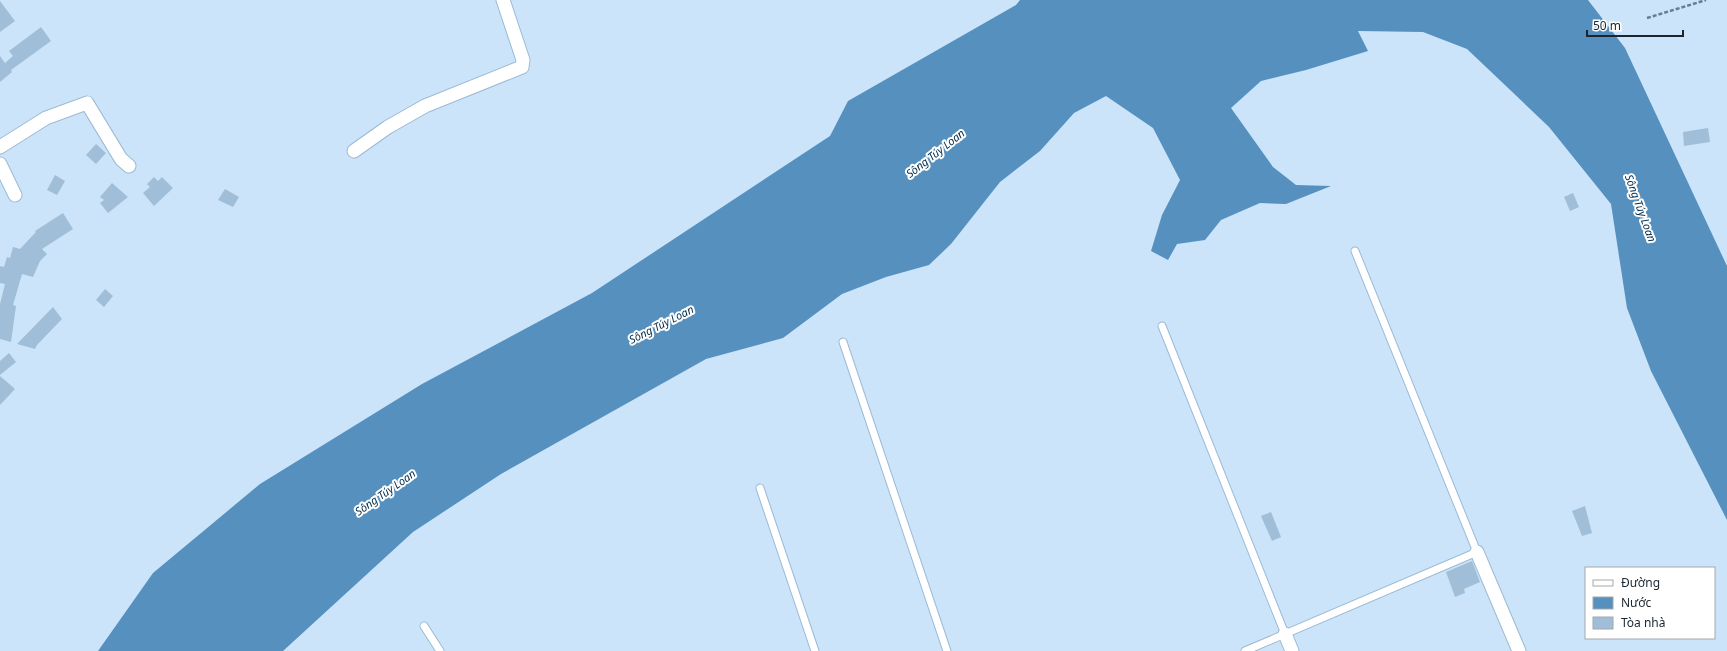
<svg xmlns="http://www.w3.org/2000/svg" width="1727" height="651" font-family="'Noto Sans',sans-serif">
	<rect width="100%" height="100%" fill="#cbe4f9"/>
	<!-- water -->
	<polygon fill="#5690be" points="1020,0 1588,0 1625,48 1727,266 1727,520 1651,371 1627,308 1611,204 1549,127 1467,49 1423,32 1358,31 1368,51 1306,70 1261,81 1231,108 1273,167 1296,185 1331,186 1286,204 1260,203 1221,220 1205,240 1177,244 1168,260 1151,251 1162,215 1180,180 1153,128 1106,96 1074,113 1040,151 1000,182 951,244 929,265 886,277 842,294 783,338 706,359 501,474 413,532 283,651 98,651 153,573 260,484 422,384 592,293 830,136 848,101 1016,5"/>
	<!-- building -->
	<g fill="#a0bed8">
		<polygon points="0,1 15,21 0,32"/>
		<polygon points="41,27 51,41 11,70 12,72 0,82 0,56 5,63 13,56 9,51"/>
		<polygon points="1708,128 1710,142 1684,146 1683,132"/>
		<polygon points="96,144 106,153 96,164 86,155"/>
		<polygon points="55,175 65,181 57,195 47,190"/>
		<polygon points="154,177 158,181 162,177 173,188 154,206 143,193 150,187 147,184"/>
		<polygon points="112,183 128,197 108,213 100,203 104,200 100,197"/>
		<polygon points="225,189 239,197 233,207 218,200"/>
		<polygon points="1573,193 1579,207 1570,211 1564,197"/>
		<polygon points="63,213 73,229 42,249 47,254 40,261 33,277 22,274 13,305 16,306 11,342 0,339 0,304 5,284 0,283 0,266 4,267 7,257 10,258 13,247 20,249 36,232 35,231"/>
		<polygon points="105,289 113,296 104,307 96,300"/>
		<polygon points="53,307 62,319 37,345 35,349 17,344"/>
		<polygon points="9,353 16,362 0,375 0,361"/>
		<polygon points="0,376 15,389 0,405"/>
		<polygon points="1585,506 1592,533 1582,536 1572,511"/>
		<polygon points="1271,512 1281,537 1272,541 1261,516"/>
		<polygon points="1472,561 1480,582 1464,589 1465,593 1455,597 1446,572"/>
	</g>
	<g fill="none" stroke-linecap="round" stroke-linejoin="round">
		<!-- service casing -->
		<g stroke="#9cbad4" stroke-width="9">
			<g id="service">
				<polyline points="1162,326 1285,634"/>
				<polyline points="843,342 947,651"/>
				<polyline points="760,488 815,651"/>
				<polyline points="424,626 440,651"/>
				<polyline points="1245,651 1477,552 1355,251"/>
			</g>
		</g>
		<!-- minor casing -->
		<g stroke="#9cbad4" stroke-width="15">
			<g id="minor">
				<polyline points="0,147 46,118 87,103 121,159 129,166"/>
				<polyline points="354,151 388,127 425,106 522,67 523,60 503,0"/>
				<polyline points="0,164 15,195"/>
				<polyline points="1477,552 1519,651"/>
				<polyline points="1285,634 1292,651"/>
			</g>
		</g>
		<!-- path -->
		<polyline stroke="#6b7c8b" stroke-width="2.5" stroke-dasharray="4 2" stroke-linecap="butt" points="1647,18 1706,0"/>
		<!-- service -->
		<use href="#service" stroke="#fff" stroke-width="7"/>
		<!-- minor -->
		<use href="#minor" stroke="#fff" stroke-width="13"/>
	</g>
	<g text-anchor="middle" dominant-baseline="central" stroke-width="4" stroke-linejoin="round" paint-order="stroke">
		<!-- water labels -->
		<g font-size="11" font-style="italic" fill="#002c4b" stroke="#fff">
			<text transform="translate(935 153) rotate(-38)">Sông Túy Loan</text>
			<text transform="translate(1641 208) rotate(70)">Sông Túy Loan</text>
			<text transform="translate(661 324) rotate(-27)">Sông Túy Loan</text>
			<text transform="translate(385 492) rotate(-35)">Sông Túy Loan</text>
		</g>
	</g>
	<!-- legend -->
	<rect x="1585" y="567" width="130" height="72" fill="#ffffff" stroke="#a3a8ac"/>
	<rect x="1593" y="580" width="20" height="6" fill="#ffffff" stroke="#a3a8ac"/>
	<text x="1621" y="587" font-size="12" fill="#1a252f">Đường</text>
	<rect x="1593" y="597" width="20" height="12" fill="#5690be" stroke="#a3a8ac"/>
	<text x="1621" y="607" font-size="12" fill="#1a252f">Nước</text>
	<rect x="1593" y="617" width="20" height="12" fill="#a0bed8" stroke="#a3a8ac"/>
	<text x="1621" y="627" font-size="12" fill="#1a252f">Tòa nhà</text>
	<!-- scale -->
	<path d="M1587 30v6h96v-6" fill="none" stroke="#1a252f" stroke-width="2"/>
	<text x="1593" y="30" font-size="12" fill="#1a252f" stroke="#ffffff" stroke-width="3" paint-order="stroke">50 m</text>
</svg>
